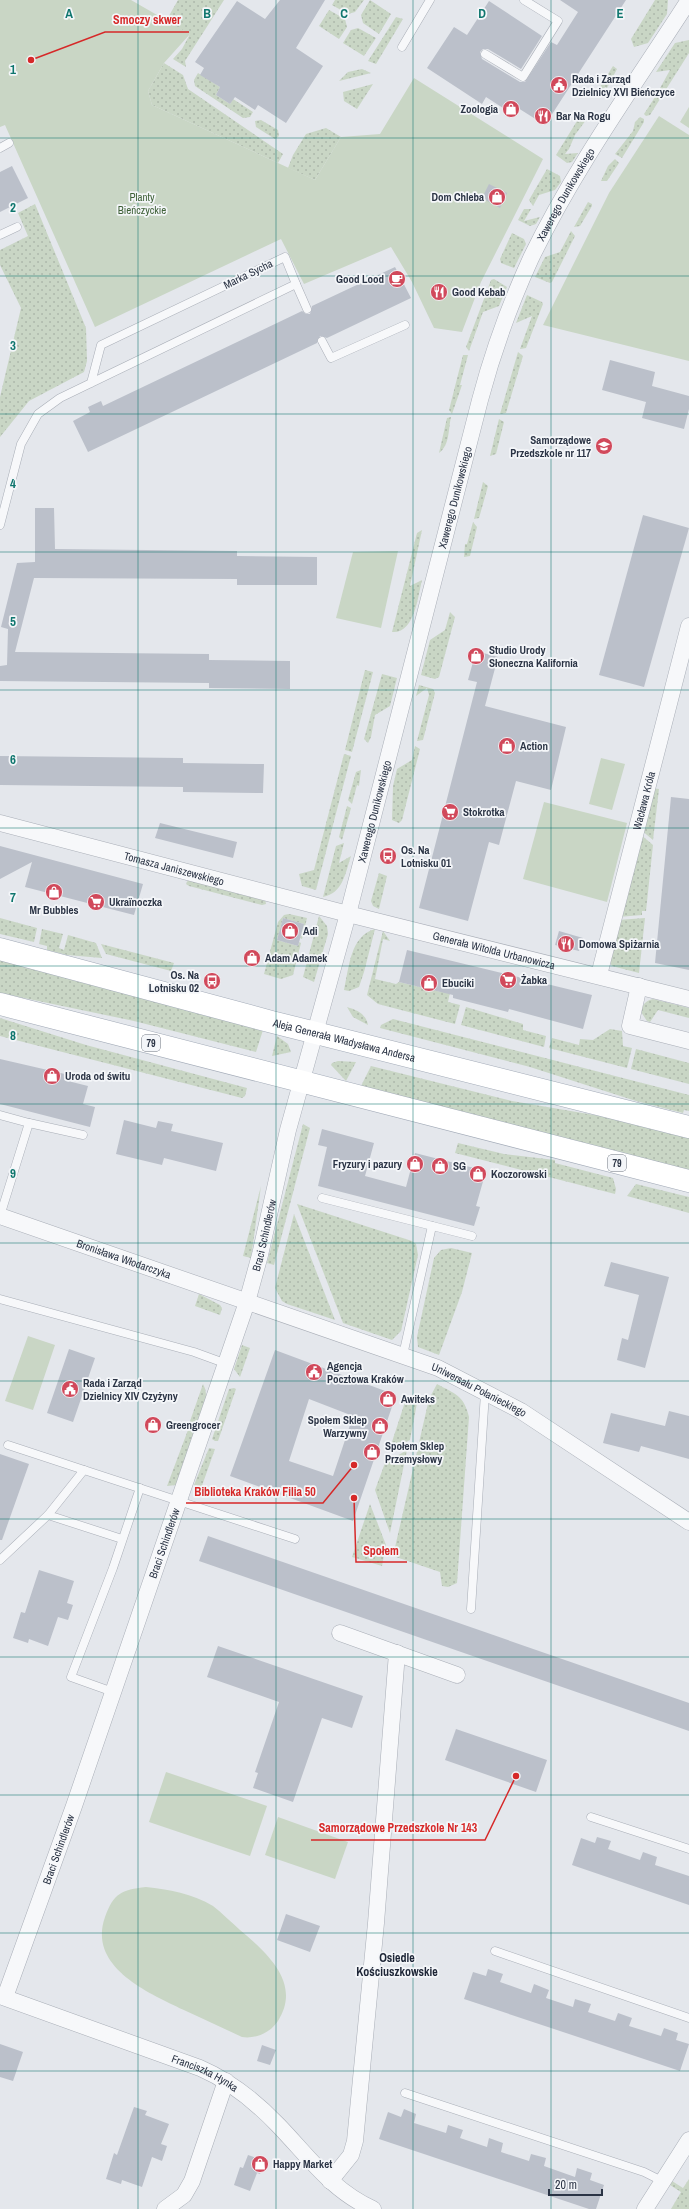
<svg xmlns="http://www.w3.org/2000/svg" width="689" height="2209" font-family="'Archivo Narrow',sans-serif">
	<defs>
		<pattern id="grass-dots" width="8" height="8" patternUnits="userSpaceOnUse"><rect width="8" height="8" fill="#c9d6c5"/><path d="M2 2h.1M6 6h.1" fill="none" stroke="#adb8ab" stroke-width="1.8" stroke-linecap="round"/></pattern>
	</defs>
	<rect width="100%" height="100%" fill="#e4e7ec"/>
	<!-- grass -->
	<g fill="url(#grass-dots)">
		<polygon points="178,0 224,0 185,61 186,67 173,59 182,49 190,34 166,21"/>
		<polygon points="335,0 364,0 355,12 348,14 332,5"/>
		<polygon points="370,0 391,14 379,34 363,23 361,15"/>
		<polygon points="655,0 668,0 667,14 648,43 634,47 631,39"/>
		<polygon points="329,10 345,19 347,27 339,39 319,26"/>
		<polygon points="396,17 403,19 376,64 368,61"/>
		<polygon points="358,28 376,38 364,56 343,43 351,30"/>
		<polygon points="689,40 689,53 665,91 661,91 659,90 670,70 656,72 675,43"/>
		<polygon points="164,63 183,75 188,89 283,154 278,163 152,105 148,91"/>
		<polygon points="613,66 617,69 607,88 605,87 601,94 598,90"/>
		<polygon points="362,69 371,73 339,81 348,72"/>
		<polygon points="198,73 220,87 216,95 230,104 233,99 253,112 250,117 243,118 195,86 194,80"/>
		<polygon points="373,84 357,109 344,101 343,92"/>
		<polygon points="657,94 660,99 650,115 646,116 644,114"/>
		<polygon points="640,117 644,119 644,122 622,158 615,154 633,131 635,122"/>
		<polygon points="582,118 586,120 575,135 569,149 565,154 578,153 572,162 567,163 556,155 577,121"/>
		<polygon points="261,120 278,130 279,136 275,139 256,127 255,121"/>
		<polygon points="326,128 341,137 315,180 288,168 293,155 306,134"/>
		<polygon points="615,159 619,163 607,181 601,181 608,166"/>
		<polygon points="547,169 560,176 561,182 555,190 539,195 533,206 529,200"/>
		<polygon points="588,202 592,204 592,206 580,226 574,227"/>
		<polygon points="35,204 86,328 87,361 84,372 29,401 0,437 0,397 21,308 0,265 0,250 28,236 18,213"/>
		<polygon points="524,209 531,209 524,221 540,217 536,224 530,226 518,220"/>
		<polygon points="571,231 575,236 552,282 550,283 535,277 545,257 560,252"/>
		<polygon points="512,233 524,239 526,244 514,268 501,263 500,259"/>
		<polygon points="494,279 507,287 499,306 483,312 469,351 466,347 491,280"/>
		<polygon points="527,295 542,302 543,304 526,348 520,349 532,316 516,323"/>
		<polygon points="518,352 523,356 506,413 500,414"/>
		<polygon points="463,355 468,355 460,385 462,385 452,414 449,410"/>
		<path d="M451,417c-3,13 -1,28 -12,36l8,-35z"/>
		<polygon points="499,419 504,422 496,454 490,456"/>
		<polygon points="483,482 488,486 479,518 474,519"/>
		<polygon points="473,522 477,527 470,556 464,557 465,544 467,544"/>
		<path d="M422,530l-12,56 12,-6c-4,15 -7,54 -30,52l25,-99z"/>
		<polygon points="450,612 455,617 439,677 435,679 421,675 430,640 445,630"/>
		<polygon points="365,670 373,672 352,752 345,750"/>
		<polygon points="382,674 397,678 390,706 375,715 371,737 368,743 364,739"/>
		<polygon points="419,685 433,689 435,693 423,740 417,741 429,695 427,688 416,696"/>
		<polygon points="415,746 420,749 402,820 399,823 392,820 393,786 397,769 412,760"/>
		<polygon points="344,754 351,756 316,890 302,886 299,874 314,870"/>
		<polygon points="361,770 359,786 357,785 352,804 348,800 356,772"/>
		<polygon points="652,788 659,789 653,840 641,830"/>
		<polygon points="347,806 351,808 342,840 339,837"/>
		<polygon points="640,834 653,845 646,911 642,911 642,915 618,917"/>
		<path d="M344,843l-5,20 12,-7c-6,18 -8,37 -28,41l13,-51z"/>
		<polygon points="379,873 387,876 379,909 373,906 371,901"/>
		<polygon points="188,880 265,899 266,904 262,905 189,886 186,884"/>
		<polygon points="289,914 307,918 302,939 300,938 304,924 283,918 277,940 298,946 299,942 301,943 293,975 281,979 264,974 278,922 284,915"/>
		<polygon points="319,916 327,926 328,934 314,982 303,977"/>
		<polygon points="0,918 37,928 34,942 0,934"/>
		<polygon points="645,918 639,973 612,966 609,961 618,920"/>
		<polygon points="42,929 63,934 59,948 64,950 68,935 96,943 102,958 67,955 47,950 47,946 39,944"/>
		<path d="M375,929l-11,43 -5,15 -10,4 -5,-1c5,-22 6,-54 31,-61z"/>
		<polygon points="383,931 390,941 383,939 375,979 396,984 399,982 441,992 450,992 448,1002 460,1005 455,1024 378,1004 367,995"/>
		<polygon points="101,944 174,963 171,971 106,954"/>
		<polygon points="0,960 263,1030 256,1052 134,1021 0,993"/>
		<path d="M653,999l36,9v10l-31,-8 -8,12 -3,-1 -6,-9c2,-8 4,-11 12,-13z"/>
		<path d="M347,1007c10,3 19,7 21,18l-15,-8z"/>
		<polygon points="466,1007 523,1024 523,1030 546,1036 544,1047 461,1025"/>
		<polygon points="0,1018 86,1045 247,1088 245,1096 242,1098 0,1036"/>
		<polygon points="393,1019 689,1095 689,1111 684,1110 683,1113 636,1101 530,1067 380,1028 381,1025"/>
		<polygon points="610,1029 622,1031 623,1046 632,1048 627,1068 549,1048 552,1038 579,1045 580,1039 593,1040"/>
		<polygon points="277,1036 288,1044 291,1052 272,1056"/>
		<polygon points="636,1049 689,1063 689,1084 631,1069"/>
		<polygon points="338,1061 356,1062 346,1081 331,1065 332,1063"/>
		<polygon points="371,1066 512,1101 606,1117 689,1137 689,1172 360,1088"/>
		<polygon points="303,1124 310,1128 274,1265 267,1263"/>
		<polygon points="458,1143 504,1154 555,1160 555,1163 613,1178 616,1189 615,1194 455,1153"/>
		<polygon points="636,1184 689,1197 689,1213 627,1196"/>
		<polygon points="261,1186 251,1258 243,1256"/>
		<polygon points="297,1204 412,1241 416,1244 418,1255 401,1331 392,1340 343,1323"/>
		<polygon points="294,1214 335,1320 287,1304 282,1301 275,1288"/>
		<polygon points="451,1248 472,1253 462,1292 439,1355 418,1347 417,1337 434,1258 441,1250"/>
		<polygon points="199,1294 220,1305 222,1308 220,1315 195,1306"/>
		<polygon points="242,1345 250,1348 240,1377 234,1369"/>
		<path d="M203,1384c8,14 -2,30 -7,44l-7,-4z"/>
		<path d="M437,1384c18,10 27,11 32,33l-12,166 -9,4 -6,-1 -2,-14 -47,-16 36,-157z"/>
		<polygon points="234,1388 236,1389 218,1441 215,1441 212,1439 229,1389"/>
		<polygon points="406,1399 417,1403 410,1440 389,1451"/>
		<polygon points="188,1430 195,1432 176,1485 167,1486"/>
		<polygon points="209,1448 215,1449 198,1497 194,1485"/>
		<polygon points="407,1450 390,1533 375,1490 385,1463"/>
		<polygon points="370,1504 386,1545 382,1566 352,1557"/>
		<polygon points="689,2179 689,2209 671,2209 681,2192 670,2185 672,2181 683,2188"/>
	</g>
	<!-- park -->
	<g fill="#c9d6c5">
		<polygon points="0,0 131,0 190,34 164,63 148,91 152,105 315,180 341,137 380,134 414,78 543,159 481,282 462,332 434,328 412,282 391,247 304,284 281,239 95,327 5,125 0,127"/>
		<polygon points="689,107 689,128 680,122"/>
		<polygon points="659,116 689,135 689,361 543,325 609,193"/>
		<polygon points="398,551 381,628 336,618 353,552"/>
		<polygon points="601,758 625,764 612,810 589,804"/>
		<polygon points="544,802 627,823 607,902 523,879"/>
		<polygon points="28,1336 55,1345 33,1410 5,1401"/>
		<polygon points="166,1772 267,1806 250,1856 149,1822"/>
		<polygon points="278,1817 348,1842 335,1879 265,1855"/>
		<path d="M146,1887c22,2 47,7 67,19 9,7 18,16 27,24 27,23 62,53 38,91 -8,12 -22,18 -36,16 -19,-9 -37,-17 -56,-26 -35,-17 -99,-43 -81,-94 9,-24 16,-27 41,-30z"/>
	</g>
	<!-- building -->
	<g fill="#bbc0ca" fill-rule="evenodd">
		<polygon points="280,0 325,0 296,48 323,66 286,123 258,105 255,110 235,97 230,104 216,95 220,87 200,75 204,68 195,62 237,1 265,19"/>
		<polygon points="560,0 626,0 545,125 518,108 514,115 486,97 482,104 427,68 454,27 467,35 489,1 542,36 521,69 488,49 483,49 480,52 482,59 520,82 525,82 551,42 557,45 578,12"/>
		<polygon points="12,166 28,198 0,212 0,172"/>
		<polygon points="489,184 507,193 500,208 482,198"/>
		<polygon points="395,267 411,298 327,338 320,336 317,343 88,452 73,421 90,412 88,407 101,401 103,406 302,311 306,314 310,314 312,306"/>
		<polygon points="610,360 655,372 652,386 689,396 689,409 684,429 642,418 646,402 602,390"/>
		<polygon points="35,508 54,508 55,549 237,551 237,556 317,557 317,585 237,585 237,579 34,578 15,652 209,654 209,660 290,661 290,689 209,688 209,683 0,681 0,666 7,665 8,629 1,627 17,563 35,562"/>
		<polygon points="643,515 689,528 644,687 599,675"/>
		<polygon points="476,651 498,657 485,706 566,727 551,790 516,781 499,845 489,842 468,921 419,908 477,682 468,680"/>
		<polygon points="0,756 183,758 183,763 264,764 263,793 183,792 183,787 0,785"/>
		<polygon points="671,797 689,799 689,970 655,963"/>
		<polygon points="160,823 237,842 233,858 155,838"/>
		<polygon points="0,846 143,884 134,915 25,887 32,862 0,879"/>
		<polygon points="283,918 304,924 298,946 277,940"/>
		<polygon points="559,931 583,938 579,951 555,945"/>
		<polygon points="407,950 592,995 583,1029 509,1009 508,1012 453,998 453,995 399,982"/>
		<polygon points="0,1059 65,1074 64,1080 88,1086 83,1104 95,1107 90,1127 0,1104"/>
		<polygon points="124,1120 156,1128 158,1121 173,1124 171,1131 223,1143 216,1171 164,1158 162,1165 116,1154"/>
		<polygon points="322,1129 374,1143 365,1176 406,1187 415,1153 486,1171 476,1206 480,1207 474,1226 318,1186 327,1147 318,1145"/>
		<polygon points="611,1262 669,1277 645,1368 617,1360 622,1338 628,1340 639,1295 604,1286"/>
		<polygon points="69,1349 95,1358 73,1422 47,1413"/>
		<path d="M275,1350l121,45 -43,126 -123,-45zM309,1399l44,17 -20,60 -44,-15z"/>
		<polygon points="669,1411 689,1416 689,1459 641,1446 639,1452 603,1443 611,1413 665,1426"/>
		<polygon points="0,1454 29,1464 2,1540 0,1540"/>
		<polygon points="208,1536 689,1703 689,1731 199,1561"/>
		<polygon points="39,1570 74,1581 67,1603 73,1605 68,1620 58,1617 48,1646 29,1639 28,1643 13,1638 21,1612 25,1613"/>
		<polygon points="218,1646 363,1696 352,1728 322,1718 293,1802 253,1788 258,1773 255,1772 279,1702 207,1677"/>
		<polygon points="456,1729 547,1760 536,1792 445,1760"/>
		<polygon points="597,1837 611,1841 608,1849 640,1860 643,1852 657,1857 655,1865 689,1876 689,1905 572,1865 581,1838 595,1843"/>
		<polygon points="286,1914 320,1926 310,1952 277,1940"/>
		<polygon points="488,1969 503,1974 500,1982 531,1993 534,1984 549,1990 546,1998 573,2007 575,1999 591,2004 588,2012 615,2021 618,2013 632,2018 629,2026 661,2036 664,2028 678,2033 676,2040 689,2044 680,2071 464,1999 473,1972 486,1976"/>
		<polygon points="0,2044 23,2052 13,2081 0,2077"/>
		<polygon points="262,2045 276,2050 270,2065 257,2061"/>
		<polygon points="134,2107 147,2111 145,2115 169,2124 161,2144 167,2146 162,2161 152,2157 142,2187 122,2180 121,2184 106,2179 114,2153 117,2155"/>
		<polygon points="404,2109 416,2114 414,2123 446,2133 448,2125 463,2130 460,2138 487,2147 489,2138 503,2143 501,2152 529,2161 531,2154 546,2158 544,2166 575,2177 577,2168 592,2173 590,2180 604,2185 596,2209 589,2209 379,2139 388,2112 401,2117"/>
		<polygon points="248,2155 265,2161 260,2174 257,2173 250,2191 234,2185 240,2167 243,2168"/>
	</g>
	<g fill="none" stroke-linecap="round" stroke-linejoin="round">
		<!-- service casing -->
		<g stroke="#a9aeb7" stroke-width="9">
			<g id="service">
				<polyline points="402,47 430,0"/>
				<polyline points="485,54 523,77 558,21 524,0"/>
				<polyline points="0,148 9,143"/>
				<polyline points="0,235 17,227"/>
				<polyline points="296,284 307,309"/>
				<polyline points="322,341 331,358 405,325"/>
				<polyline points="0,525 21,444 38,414 60,398 296,284 285,257 101,345 91,383"/>
				<polyline points="0,1115 29,1123 0,1216"/>
				<polyline points="29,1123 83,1135"/>
				<polyline points="322,1198 472,1236"/>
				<polyline points="0,1299 194,1352 227,1364"/>
				<polyline points="403,1355 432,1226"/>
				<polyline points="8,1445 84,1470"/>
				<polyline points="122,1539 48,1515 84,1470 295,1539"/>
				<polyline points="0,1560 48,1515"/>
				<polyline points="471,1609 485,1393"/>
				<polyline points="113,1692 71,1677 113,1568 140,1488"/>
				<polyline points="591,1817 689,1849"/>
				<polyline points="495,1951 689,2018"/>
				<polyline points="405,2093 644,2172 662,2181"/>
			</g>
		</g>
		<!-- minor casing -->
		<g stroke="#a9aeb7" stroke-width="17">
			<g id="minor">
				<path id="s1" d="M0,823l348,91 341,85"/>
				<path id="s2" d="M599,975l90,-349"/>
				<polyline points="639,986 630,1026 689,1041"/>
				<path id="s3" d="M0,1216l438,152 83,43 168,111"/>
				<polyline points="340,1633 457,1675"/>
				<path id="s4" d="M0,1996l200,72c30,13 55,33 78,57 30,31 54,66 95,84"/>
				<path id="s5" d="M5,1997l69,-191 173,-504 13,-47 28,-125 60,-216 132,-514c13,-49 30,-96 51,-142 44,-91 104,-174 158,-258"/>
				<polyline points="330,2181 351,2155 355,2141 376,1923 397,1653"/>
				<polyline points="165,2209 184,2195 192,2181 226,2081"/>
				<polyline points="645,2209 689,2140"/>
			</g>
		</g>
		<!-- primary casing -->
		<g stroke="#a3abb8" stroke-width="23">
			<g id="primary">
				<path id="s6" d="M0,949l272,73 417,105"/>
				<polyline points="0,1004 689,1181"/>
			</g>
		</g>
		<!-- service -->
		<use href="#service" stroke="#f7f8fa" stroke-width="8"/>
		<!-- minor -->
		<use href="#minor" stroke="#f7f8fa" stroke-width="16"/>
		<!-- primary -->
		<use href="#primary" stroke="#fff" stroke-width="22"/>
	</g>
	<!-- grid -->
	<path fill="none" stroke="#0f766e" stroke-width="1" stroke-opacity="0.55" d="M138,0v2209M276,0v2209M413,0v2209M551,0v2209M0,138h689M0,276h689M0,414h689M0,552h689M0,690h689M0,828h689M0,966h689M0,1104h689M0,1243h689M0,1381h689M0,1519h689M0,1657h689M0,1795h689M0,1933h689M0,2071h689"/>
	<!-- icons -->
	<defs>
		<g id="civic-disc" transform="scale(0.9)"><circle r="9.5" fill="#d1495b" stroke="#f4f6f9"/><path d="M-.6-6.5H3V-4.5H.6V-3L4-1V1h2V6H-6V1h2V-1L-.6-3ZM-1.2 2.5V6h2.4V2.5Z" fill="#fff"/></g>
		<g id="shop-disc" transform="scale(0.9)"><circle r="9.5" fill="#d1495b" stroke="#f4f6f9"/><path d="M-5-2.5h2.3a2.7 3.5 0 0 1 5.4 0H5L5.5 6h-11ZM-1.5-2.5h3a1.5 2.3 0 0 0-3 0Z" fill="#fff"/></g>
		<g id="restaurant-disc" transform="scale(0.9)"><circle r="9.5" fill="#d1495b" stroke="#f4f6f9"/><path d="M-5-6h1v4h1v-4h1v4h1v-4h1v5L-1.5 .5V6h-2V.5L-5-1ZM5-6V6H3V1.5H1.5Q1.5-4 5-6Z" fill="#fff"/></g>
		<g id="cafe-disc" transform="scale(0.9)"><circle r="9.5" fill="#d1495b" stroke="#f4f6f9"/><path d="M-5.5-4.5H6V0H3Q3 3.5 0 3.5H-2.5Q-5.5 3.5-5.5 0ZM3-3.2v2h1.7v-2ZM-6 4.5H4V6H-6Z" fill="#fff"/></g>
		<g id="school-disc" transform="scale(0.9)"><circle r="9.5" fill="#d1495b" stroke="#f4f6f9"/><path d="M0-5L7-2L0 1L-7-2ZM-4 1L0 2.5L4 1V4Q0 6-4 4Z" fill="#fff"/></g>
		<g id="supermarket-disc" transform="scale(0.9)"><circle r="9.5" fill="#d1495b" stroke="#f4f6f9"/><path d="M-6-5.5h2.5l.6 2H6L4.5 2H-2.5L-4.4-4H-6ZM-1.5 3.2a1.3 1.3 0 1 0 .1 0ZM3 3.2a1.3 1.3 0 1 0 .1 0Z" fill="#fff"/></g>
		<g id="bus-disc" transform="scale(0.9)"><circle r="9.5" fill="#d1495b" stroke="#f4f6f9"/><path d="M-5-6H5V4H4V6H2V4H-2V6H-4V4H-5ZM-3.5-4V0h7V-4ZM-3.5 1.2v1.5H-2V1.2ZM2 1.2v1.5H3.5V1.2Z" fill="#fff"/></g>
	</defs>
	<g fill-rule="evenodd">
		<use href="#civic-disc" x="559" y="85"/>
		<use href="#shop-disc" x="511" y="109"/>
		<use href="#restaurant-disc" x="543" y="116"/>
		<use href="#shop-disc" x="497" y="197"/>
		<use href="#cafe-disc" x="397" y="279"/>
		<use href="#restaurant-disc" x="439" y="292"/>
		<use href="#school-disc" x="604" y="446"/>
		<use href="#shop-disc" x="476" y="656"/>
		<use href="#shop-disc" x="507" y="746"/>
		<use href="#supermarket-disc" x="450" y="812"/>
		<use href="#bus-disc" x="388" y="856"/>
		<use href="#shop-disc" x="54" y="892"/>
		<use href="#supermarket-disc" x="96" y="902"/>
		<use href="#shop-disc" x="290" y="931"/>
		<use href="#restaurant-disc" x="566" y="944"/>
		<use href="#shop-disc" x="252" y="958"/>
		<use href="#supermarket-disc" x="508" y="980"/>
		<use href="#bus-disc" x="212" y="981"/>
		<use href="#shop-disc" x="429" y="983"/>
		<use href="#shop-disc" x="52" y="1076"/>
		<use href="#shop-disc" x="415" y="1164"/>
		<use href="#shop-disc" x="440" y="1166"/>
		<use href="#shop-disc" x="478" y="1174"/>
		<use href="#civic-disc" x="314" y="1372"/>
		<use href="#civic-disc" x="70" y="1389"/>
		<use href="#shop-disc" x="388" y="1399"/>
		<use href="#shop-disc" x="153" y="1425"/>
		<use href="#shop-disc" x="380" y="1426"/>
		<use href="#shop-disc" x="372" y="1452"/>
		<use href="#shop-disc" x="260" y="2164"/>
	</g>
	<g text-anchor="middle" dominant-baseline="central" stroke-width="3.5" stroke-linejoin="round" paint-order="stroke">
		<!-- shield labels -->
		<g fill="#f4f6f9" stroke="#676e7b" stroke-width="1">
			<rect x="142" y="1035" width="18" height="16" rx="3"/>
			<rect x="608" y="1155" width="18" height="16" rx="3"/>
		</g>
		<g font-size="10" font-weight="bold" fill="#2b3445">
			<text x="151" y="1043">79</text>
			<text x="617" y="1163">79</text>
		</g>
		<!-- poi labels -->
		<g font-size="11" font-weight="bold" fill="#2b3445" stroke="#f4f6f9" text-anchor="start">
			<text x="572" y="79">Rada i Zarząd<tspan x="572" dy="13">Dzielnicy XVI Bieńczyce</tspan></text>
			<text x="498" y="109" text-anchor="end">Zoologia</text>
			<text x="556" y="116">Bar Na Rogu</text>
			<text x="484" y="197" text-anchor="end">Dom Chleba</text>
			<text x="384" y="279" text-anchor="end">Good Lood</text>
			<text x="452" y="292">Good Kebab</text>
			<text x="591" y="440" text-anchor="end">Samorządowe<tspan x="591" dy="13">Przedszkole nr 117</tspan></text>
			<text x="489" y="650">Studio Urody<tspan x="489" dy="13">Słoneczna Kalifornia</tspan></text>
			<text x="520" y="746">Action</text>
			<text x="463" y="812">Stokrotka</text>
			<text x="401" y="850">Os. Na<tspan x="401" dy="13">Lotnisku 01</tspan></text>
			<text x="109" y="902">Ukraïnoczka</text>
			<text x="54" y="910" text-anchor="middle">Mr Bubbles</text>
			<text x="303" y="931">Adi</text>
			<text x="579" y="944">Domowa Spiżarnia</text>
			<text x="265" y="958">Adam Adamek</text>
			<text x="199" y="975" text-anchor="end">Os. Na<tspan x="199" dy="13">Lotnisku 02</tspan></text>
			<text x="521" y="980">Żabka</text>
			<text x="442" y="983">Ebuciki</text>
			<text x="65" y="1076">Uroda od świtu</text>
			<text x="402" y="1164" text-anchor="end">Fryzury i pazury</text>
			<text x="453" y="1166">SG</text>
			<text x="491" y="1174">Koczorowski</text>
			<text x="327" y="1366">Agencja<tspan x="327" dy="13">Pocztowa Kraków</tspan></text>
			<text x="83" y="1383">Rada i Zarząd<tspan x="83" dy="13">Dzielnicy XIV Czyżyny</tspan></text>
			<text x="401" y="1399">Awiteks</text>
			<text x="367" y="1420" text-anchor="end">Społem Sklep<tspan x="367" dy="13">Warzywny</tspan></text>
			<text x="166" y="1425">Greengrocer</text>
			<text x="385" y="1446">Społem Sklep<tspan x="385" dy="13">Przemysłowy</tspan></text>
			<text x="273" y="2164">Happy Market</text>
		</g>
		<!-- street labels -->
		<g font-size="11" fill="#2b3445" stroke="#f4f6f9">
			<text stroke="none"><textPath href="#s5" startOffset="1891">Xawerego Dunikowskiego</textPath></text>
			<text transform="translate(248 274) rotate(-26)">Marka Sycha</text>
			<text stroke="none"><textPath href="#s5" startOffset="1567">Xawerego Dunikowskiego</textPath></text>
			<text stroke="none"><textPath href="#s2" startOffset="180">Wacława Króla</textPath></text>
			<text stroke="none"><textPath href="#s5" startOffset="1243">Xawerego Dunikowskiego</textPath></text>
			<text stroke="none"><textPath href="#s1" startOffset="180">Tomasza Janiszewskiego</textPath></text>
			<text stroke="none"><textPath href="#s1" startOffset="510">Generała Witolda Urbanowicza</textPath></text>
			<text stroke="none"><textPath href="#s6" startOffset="356">Aleja Generała Władysława Andersa</textPath></text>
			<text stroke="none"><textPath href="#s5" startOffset="805">Braci Schindlerów</textPath></text>
			<text stroke="none"><textPath href="#s3" startOffset="131">Bronisława Włodarczyka</textPath></text>
			<text stroke="none"><textPath href="#s3" startOffset="510">Uniwersału Połanieckiego</textPath></text>
			<text stroke="none"><textPath href="#s5" startOffset="481">Braci Schindlerów</textPath></text>
			<text stroke="none"><textPath href="#s5" startOffset="157">Braci Schindlerów</textPath></text>
			<text stroke="none"><textPath href="#s4" startOffset="219">Franciszka Hynka</textPath></text>
		</g>
		<!-- park labels -->
		<g font-size="11" fill="#3f6138" stroke="#f4f6f9">
			<text x="142" y="197">Planty<tspan x="142" dy="13">Bieńczyckie</tspan></text>
		</g>
		<!-- neighbourhood labels -->
		<g font-size="12" font-weight="bold" fill="#1d2536" stroke="#f4f6f9">
			<text x="397" y="1958">Osiedle<tspan x="397" dy="14">Kościuszkowskie</tspan></text>
		</g>
	</g>
	<g font-size="13" text-anchor="middle" font-weight="bold" fill="#0f766e" stroke="#f4f6f9" stroke-width="3.5" stroke-linejoin="round" paint-order="stroke">
		<text x="69" y="18">A</text>
		<text x="207" y="18">B</text>
		<text x="344" y="18">C</text>
		<text x="482" y="18">D</text>
		<text x="620" y="18">E</text>
		<text x="13" y="74">1</text>
		<text x="13" y="212">2</text>
		<text x="13" y="350">3</text>
		<text x="13" y="488">4</text>
		<text x="13" y="626">5</text>
		<text x="13" y="764">6</text>
		<text x="13" y="902">7</text>
		<text x="13" y="1040">8</text>
		<text x="13" y="1178">9</text>
	</g>
	<!-- callouts -->
	<path fill="none" stroke="#d62828" stroke-width="1.5" d="M31 60L105 32H189M354 1465L323 1503H186M354 1498L356 1562H407M516 1776L485 1840H311"/>
	<g fill="#d62828" stroke="#f4f6f9" stroke-width="1.5">
		<circle cx="31" cy="60" r="4"/>
		<circle cx="354" cy="1465" r="4"/>
		<circle cx="354" cy="1498" r="4"/>
		<circle cx="516" cy="1776" r="4"/>
	</g>
	<g font-size="12" text-anchor="middle" font-weight="bold" fill="#d62828" stroke="#f4f6f9" stroke-width="3.5" stroke-linejoin="round" paint-order="stroke">
		<text x="147" y="24">Smoczy skwer</text>
		<text x="255" y="1496">Biblioteka Kraków Filia 50</text>
		<text x="381" y="1555">Społem</text>
		<text x="398" y="1832">Samorządowe Przedszkole Nr 143</text>
	</g>
	<!-- scale -->
	<path d="M549 2189v6h53v-6" fill="none" stroke="#2b3445" stroke-width="2"/>
	<text x="555" y="2189" font-size="12" fill="#2b3445" stroke="#f4f6f9" stroke-width="3" paint-order="stroke">20 m</text>
</svg>
